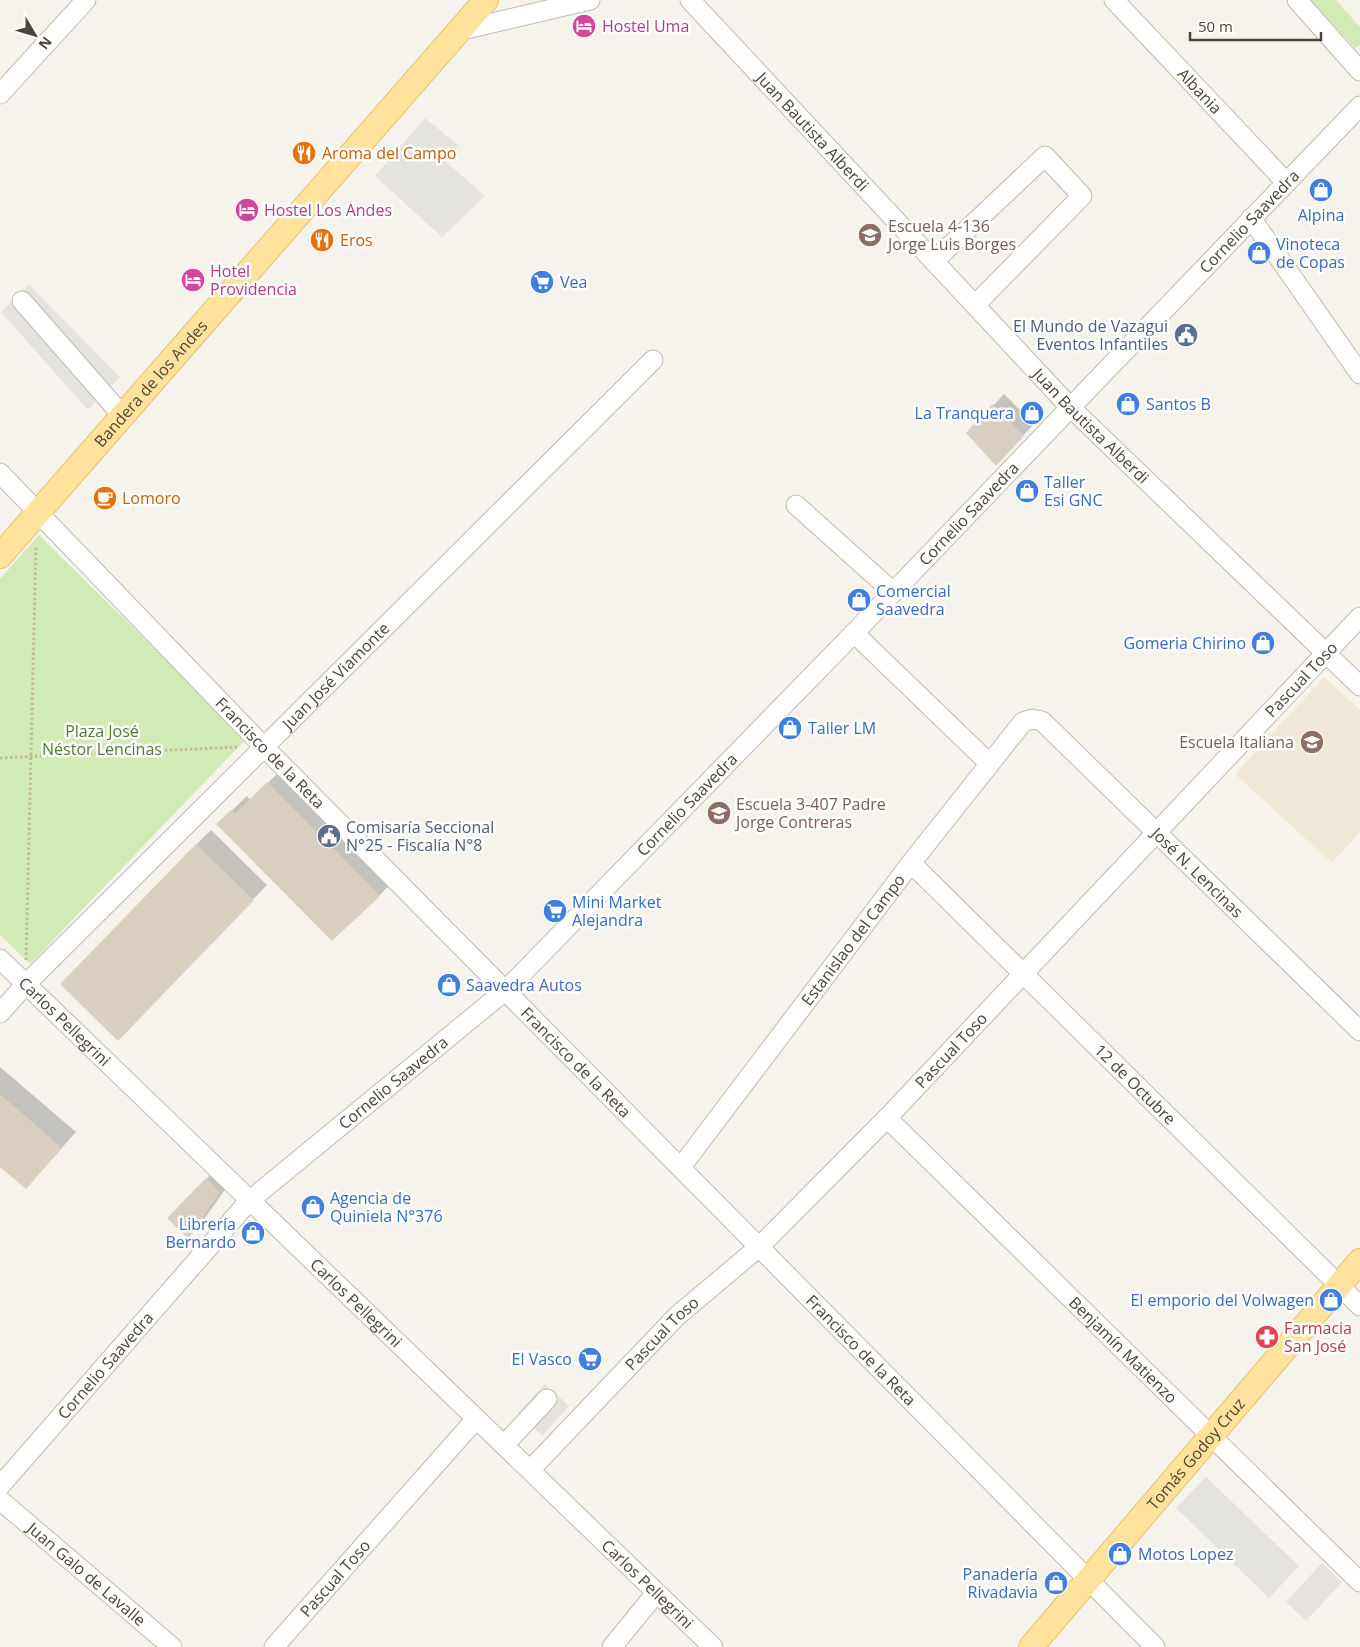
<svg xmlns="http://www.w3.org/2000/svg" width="1360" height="1647" font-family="'Open Sans',sans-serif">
	<rect width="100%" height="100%" fill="#f6f3ec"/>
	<!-- industrial -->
	<polygon fill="#e6e2dd" points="1322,1563 1342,1582 1306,1621 1286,1602"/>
	<!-- education -->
	<polygon fill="#efe8d6" points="1324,677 1360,710 1360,832 1332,863 1235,774"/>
	<!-- green -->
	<g fill="#d2eab5">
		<polygon points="1310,0 1336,0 1360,27 1360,45 1355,48"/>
		<polygon points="39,535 246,739 30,964 0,935 0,579"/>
	</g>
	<!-- parking -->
	<g fill="#e5e3e0">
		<polygon points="425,118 459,146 444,160 485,196 442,237 375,176"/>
		<polygon points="29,285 120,377 88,410 1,312"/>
		<polygon points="545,1384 569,1406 542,1436 518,1413"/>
		<polygon points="1206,1477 1299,1566 1269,1598 1176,1508"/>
	</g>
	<!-- shadow -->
	<g fill="#0003">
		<polygon points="1004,394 1034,424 1007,453 968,433"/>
		<polygon points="282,769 394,881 359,915 218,824 247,796 250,800"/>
		<polygon points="211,830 267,885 132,1024 196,845"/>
		<polygon points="0,1067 76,1132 26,1188 0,1165"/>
		<polygon points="221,1164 234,1177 202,1222 188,1237 169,1218"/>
	</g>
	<!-- building -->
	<g fill="#d8cfc1">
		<polygon points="992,404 1024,436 996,466 966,433"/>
		<polygon points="267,782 380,896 332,941 216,824 231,810 235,814"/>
		<polygon points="196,844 254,900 118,1041 60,984"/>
		<polygon points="0,1094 62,1148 26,1189 0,1167"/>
		<polygon points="206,1178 220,1192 188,1239 167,1218"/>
	</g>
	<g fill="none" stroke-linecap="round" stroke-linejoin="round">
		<!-- minor casing -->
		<g stroke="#c2bbae" stroke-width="21">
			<g id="minor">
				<path id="s1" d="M690,0l379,406 291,280"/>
				<path id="s2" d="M1114,0l172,182"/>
				<polyline points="1297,0 1360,71"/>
				<polyline points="458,31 590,0"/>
				<polyline points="0,94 86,0"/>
				<polyline points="1251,218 1360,374"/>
				<polyline points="934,261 1045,156 1082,196 975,305"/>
				<polyline points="22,301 122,415"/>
				<path id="s3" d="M0,473l263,273 892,901"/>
				<polyline points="796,505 893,592"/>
				<polyline points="854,633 990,764"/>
				<path id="s4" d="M911,863l449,443"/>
				<path id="s5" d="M0,959l713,688"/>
				<path id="s6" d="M0,1013l26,-29 627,-624"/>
				<path id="s7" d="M887,1118l473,464"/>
				<path id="s8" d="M681,1167l230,-304 112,-141 9,-3 10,2 318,310"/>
				<polyline points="504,1445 547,1399"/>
				<path id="s9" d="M530,1470l147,-154 82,-69 128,-129 473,-501"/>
				<path id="s10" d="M0,1486l249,-285 257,-211 348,-357 506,-527"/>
				<path id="s11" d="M0,1500l172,147"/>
				<path id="s12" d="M274,1647l202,-228"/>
				<polyline points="612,1647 656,1593"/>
			</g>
		</g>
		<!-- major casing -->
		<g stroke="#e6c16a" stroke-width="26">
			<g id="major">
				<path id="s13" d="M0,556l486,-556"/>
				<path id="s14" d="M1031,1647l329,-386"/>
			</g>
		</g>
		<!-- path -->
		<g stroke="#c4b79f" stroke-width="3" stroke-dasharray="2.5 2.5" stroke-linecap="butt">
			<polyline points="0,758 238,747"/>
			<polyline points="26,960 36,546"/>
		</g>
		<!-- minor -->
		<use href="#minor" stroke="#fff" stroke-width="19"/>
		<!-- major -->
		<use href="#major" stroke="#ffe39c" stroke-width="24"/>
	</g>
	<!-- icons -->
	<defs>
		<g id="hotel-disc" transform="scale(1.25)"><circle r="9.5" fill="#d1479c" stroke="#fff"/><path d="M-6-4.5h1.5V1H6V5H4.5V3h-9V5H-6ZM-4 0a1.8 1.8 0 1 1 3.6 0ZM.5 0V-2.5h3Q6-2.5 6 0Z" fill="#fff"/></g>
		<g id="restaurant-disc" transform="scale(1.25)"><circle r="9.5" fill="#e8710a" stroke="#fff"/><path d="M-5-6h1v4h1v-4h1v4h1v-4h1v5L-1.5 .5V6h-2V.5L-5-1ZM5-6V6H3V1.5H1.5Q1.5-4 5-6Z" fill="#fff"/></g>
		<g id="shop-disc" transform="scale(1.25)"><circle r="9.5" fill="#3f7fe0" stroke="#fff"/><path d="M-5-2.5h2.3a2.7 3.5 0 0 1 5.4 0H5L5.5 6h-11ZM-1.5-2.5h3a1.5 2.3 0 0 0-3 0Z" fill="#fff"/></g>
		<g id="school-disc" transform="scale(1.25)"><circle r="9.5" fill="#8d6e63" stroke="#fff"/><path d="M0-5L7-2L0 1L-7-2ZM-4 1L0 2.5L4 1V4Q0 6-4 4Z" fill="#fff"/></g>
		<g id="supermarket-disc" transform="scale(1.25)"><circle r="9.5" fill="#3f7fe0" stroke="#fff"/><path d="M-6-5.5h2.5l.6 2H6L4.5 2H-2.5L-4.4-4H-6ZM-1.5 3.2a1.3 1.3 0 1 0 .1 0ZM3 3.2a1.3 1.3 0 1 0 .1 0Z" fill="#fff"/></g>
		<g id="civic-disc" transform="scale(1.25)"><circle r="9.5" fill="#5c6f8a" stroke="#fff"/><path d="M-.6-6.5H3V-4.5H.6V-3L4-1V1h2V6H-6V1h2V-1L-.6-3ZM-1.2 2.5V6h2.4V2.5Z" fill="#fff"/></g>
		<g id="cafe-disc" transform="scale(1.25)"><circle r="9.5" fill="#e8710a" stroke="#fff"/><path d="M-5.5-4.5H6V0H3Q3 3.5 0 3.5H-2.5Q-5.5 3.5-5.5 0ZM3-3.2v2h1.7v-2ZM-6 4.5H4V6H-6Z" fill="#fff"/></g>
		<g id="pharmacy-disc" transform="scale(1.25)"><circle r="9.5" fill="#e0444e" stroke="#fff"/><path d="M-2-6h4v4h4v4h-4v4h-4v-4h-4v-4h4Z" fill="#fff"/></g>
	</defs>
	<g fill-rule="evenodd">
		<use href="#hotel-disc" x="584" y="26"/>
		<use href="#restaurant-disc" x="304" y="153"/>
		<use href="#shop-disc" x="1321" y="190"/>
		<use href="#hotel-disc" x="247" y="210"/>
		<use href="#school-disc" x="870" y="235"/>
		<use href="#restaurant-disc" x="322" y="240"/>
		<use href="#shop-disc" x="1259" y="253"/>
		<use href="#hotel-disc" x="193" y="280"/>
		<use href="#supermarket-disc" x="542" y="282"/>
		<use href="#civic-disc" x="1186" y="335"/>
		<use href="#shop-disc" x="1128" y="404"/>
		<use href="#shop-disc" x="1032" y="413"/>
		<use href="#shop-disc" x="1027" y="491"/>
		<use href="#cafe-disc" x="105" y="498"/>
		<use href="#shop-disc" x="859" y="600"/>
		<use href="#shop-disc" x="1263" y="643"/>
		<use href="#shop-disc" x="790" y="728"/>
		<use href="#school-disc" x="1312" y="742"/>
		<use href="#school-disc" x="719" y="813"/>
		<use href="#civic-disc" x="329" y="836"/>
		<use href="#supermarket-disc" x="555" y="911"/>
		<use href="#shop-disc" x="449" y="985"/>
		<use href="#shop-disc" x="313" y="1207"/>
		<use href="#shop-disc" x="253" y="1233"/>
		<use href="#shop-disc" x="1331" y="1300"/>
		<use href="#pharmacy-disc" x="1267" y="1337"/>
		<use href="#supermarket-disc" x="590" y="1359"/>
		<use href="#shop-disc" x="1120" y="1554"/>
		<use href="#shop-disc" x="1056" y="1583"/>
	</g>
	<g text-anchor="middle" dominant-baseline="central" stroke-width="5" stroke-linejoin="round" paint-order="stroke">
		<!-- hotel labels -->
		<g font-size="16" fill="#b23c85" stroke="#fff" text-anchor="start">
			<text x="602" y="26">Hostel Uma</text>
			<text x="264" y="210">Hostel Los Andes</text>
			<text x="210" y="271">Hotel<tspan x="210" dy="18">Providencia</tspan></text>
		</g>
		<!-- street labels -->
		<g font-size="16" fill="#4b4439" stroke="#fff">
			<text stroke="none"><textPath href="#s2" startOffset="125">Albania</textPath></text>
			<text stroke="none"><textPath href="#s1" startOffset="180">Juan Bautista Alberdi</textPath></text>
			<text stroke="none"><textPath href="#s10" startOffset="1780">Cornelio Saavedra</textPath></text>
			<text stroke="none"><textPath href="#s13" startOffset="229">Bandera de los Andes</textPath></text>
			<text stroke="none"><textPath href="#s1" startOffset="585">Juan Bautista Alberdi</textPath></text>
			<text stroke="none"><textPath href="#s10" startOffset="1375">Cornelio Saavedra</textPath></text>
			<text stroke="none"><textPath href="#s6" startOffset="476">Juan José Viamonte</textPath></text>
			<text stroke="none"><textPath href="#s9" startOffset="1105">Pascual Toso</textPath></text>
			<text stroke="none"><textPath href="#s3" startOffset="389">Francisco de la Reta</textPath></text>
			<text stroke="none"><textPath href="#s10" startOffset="970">Cornelio Saavedra</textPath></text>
			<text stroke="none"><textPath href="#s8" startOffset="798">José N. Lencinas</textPath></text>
			<text stroke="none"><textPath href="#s8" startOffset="285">Estanislao del Campo</textPath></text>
			<text stroke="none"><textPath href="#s5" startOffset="90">Carlos Pellegrini</textPath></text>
			<text stroke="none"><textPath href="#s9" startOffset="595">Pascual Toso</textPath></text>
			<text stroke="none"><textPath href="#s3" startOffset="824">Francisco de la Reta</textPath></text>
			<text stroke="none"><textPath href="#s10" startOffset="565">Cornelio Saavedra</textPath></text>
			<text stroke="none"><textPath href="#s4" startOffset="315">12 de Octubre</textPath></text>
			<text stroke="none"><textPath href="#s5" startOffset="495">Carlos Pellegrini</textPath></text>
			<text stroke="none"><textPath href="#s9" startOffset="190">Pascual Toso</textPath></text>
			<text stroke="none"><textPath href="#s7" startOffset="331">Benjamín Matienzo</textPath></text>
			<text stroke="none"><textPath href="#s3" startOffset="1229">Francisco de la Reta</textPath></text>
			<text stroke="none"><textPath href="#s10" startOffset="160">Cornelio Saavedra</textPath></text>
			<text stroke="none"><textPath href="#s14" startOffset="254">Tomás Godoy Cruz</textPath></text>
			<text stroke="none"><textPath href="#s11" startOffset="114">Juan Galo de Lavalle</textPath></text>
			<text stroke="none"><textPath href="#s12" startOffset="92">Pascual Toso</textPath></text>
			<text stroke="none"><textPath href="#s5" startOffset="900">Carlos Pellegrini</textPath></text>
		</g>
		<!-- food labels -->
		<g font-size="16" fill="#c56008" stroke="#fff" text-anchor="start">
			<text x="322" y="153">Aroma del Campo</text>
			<text x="340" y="240">Eros</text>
			<text x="122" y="498">Lomoro</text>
		</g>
		<!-- shop labels -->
		<g font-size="16" fill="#366cbe" stroke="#fff" text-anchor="start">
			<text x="1321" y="215" text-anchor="middle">Alpina</text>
			<text x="1276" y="244">Vinoteca<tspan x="1276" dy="18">de Copas</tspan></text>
			<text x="560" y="282">Vea</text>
			<text x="1146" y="404">Santos B</text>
			<text x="1014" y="413" text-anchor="end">La Tranquera</text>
			<text x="1044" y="482">Taller<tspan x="1044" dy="18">Esi GNC</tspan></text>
			<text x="876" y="591">Comercial<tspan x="876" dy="18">Saavedra</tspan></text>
			<text x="1246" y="643" text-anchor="end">Gomeria Chirino</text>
			<text x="808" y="728">Taller LM</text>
			<text x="572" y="902">Mini Market<tspan x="572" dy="18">Alejandra</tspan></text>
			<text x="466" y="985">Saavedra Autos</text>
			<text x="330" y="1198">Agencia de<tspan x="330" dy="18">Quiniela N°376</tspan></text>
			<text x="236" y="1224" text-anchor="end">Librería<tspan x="236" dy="18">Bernardo</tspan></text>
			<text x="1314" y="1300" text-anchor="end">El emporio del Volwagen</text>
			<text x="572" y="1359" text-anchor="end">El Vasco</text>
			<text x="1138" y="1554">Motos Lopez</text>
			<text x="1038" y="1574" text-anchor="end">Panadería<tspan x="1038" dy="18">Rivadavia</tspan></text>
		</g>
		<!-- education labels -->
		<g font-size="16" fill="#785e54" stroke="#fff" text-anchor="start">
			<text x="888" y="226">Escuela 4-136<tspan x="888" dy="18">Jorge Luis Borges</tspan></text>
			<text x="1294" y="742" text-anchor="end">Escuela Italiana</text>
			<text x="736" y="804">Escuela 3-407 Padre<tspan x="736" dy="18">Jorge Contreras</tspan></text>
		</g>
		<!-- service labels -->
		<g font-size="16" fill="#4e5e75" stroke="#fff" text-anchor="end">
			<text x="1168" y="326">El Mundo de Vazagui<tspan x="1168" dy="18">Eventos Infantiles</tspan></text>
			<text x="346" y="827" text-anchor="start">Comisaría Seccional<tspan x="346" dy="18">N°25 - Fiscalía N°8</tspan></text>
		</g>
		<!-- park labels -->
		<g font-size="16" fill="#4a7f2a" stroke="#fff">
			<text x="102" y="731">Plaza José<tspan x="102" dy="18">Néstor Lencinas</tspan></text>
		</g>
		<!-- health labels -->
		<g font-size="16" fill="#be3a42" stroke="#fff" text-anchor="start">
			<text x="1284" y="1328">Farmacia<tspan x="1284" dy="18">San José</tspan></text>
		</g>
	</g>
	<!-- north arrow -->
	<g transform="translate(35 35) rotate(128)" stroke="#ffffff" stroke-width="4" paint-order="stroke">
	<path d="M0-4L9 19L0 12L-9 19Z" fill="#4b4439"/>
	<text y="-8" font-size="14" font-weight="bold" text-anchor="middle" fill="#4b4439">N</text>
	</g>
	<!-- scale -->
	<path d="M1190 32v8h131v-8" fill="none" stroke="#4b4439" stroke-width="2.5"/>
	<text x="1198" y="32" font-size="15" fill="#4b4439" stroke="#ffffff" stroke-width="4" paint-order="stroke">50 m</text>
</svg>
